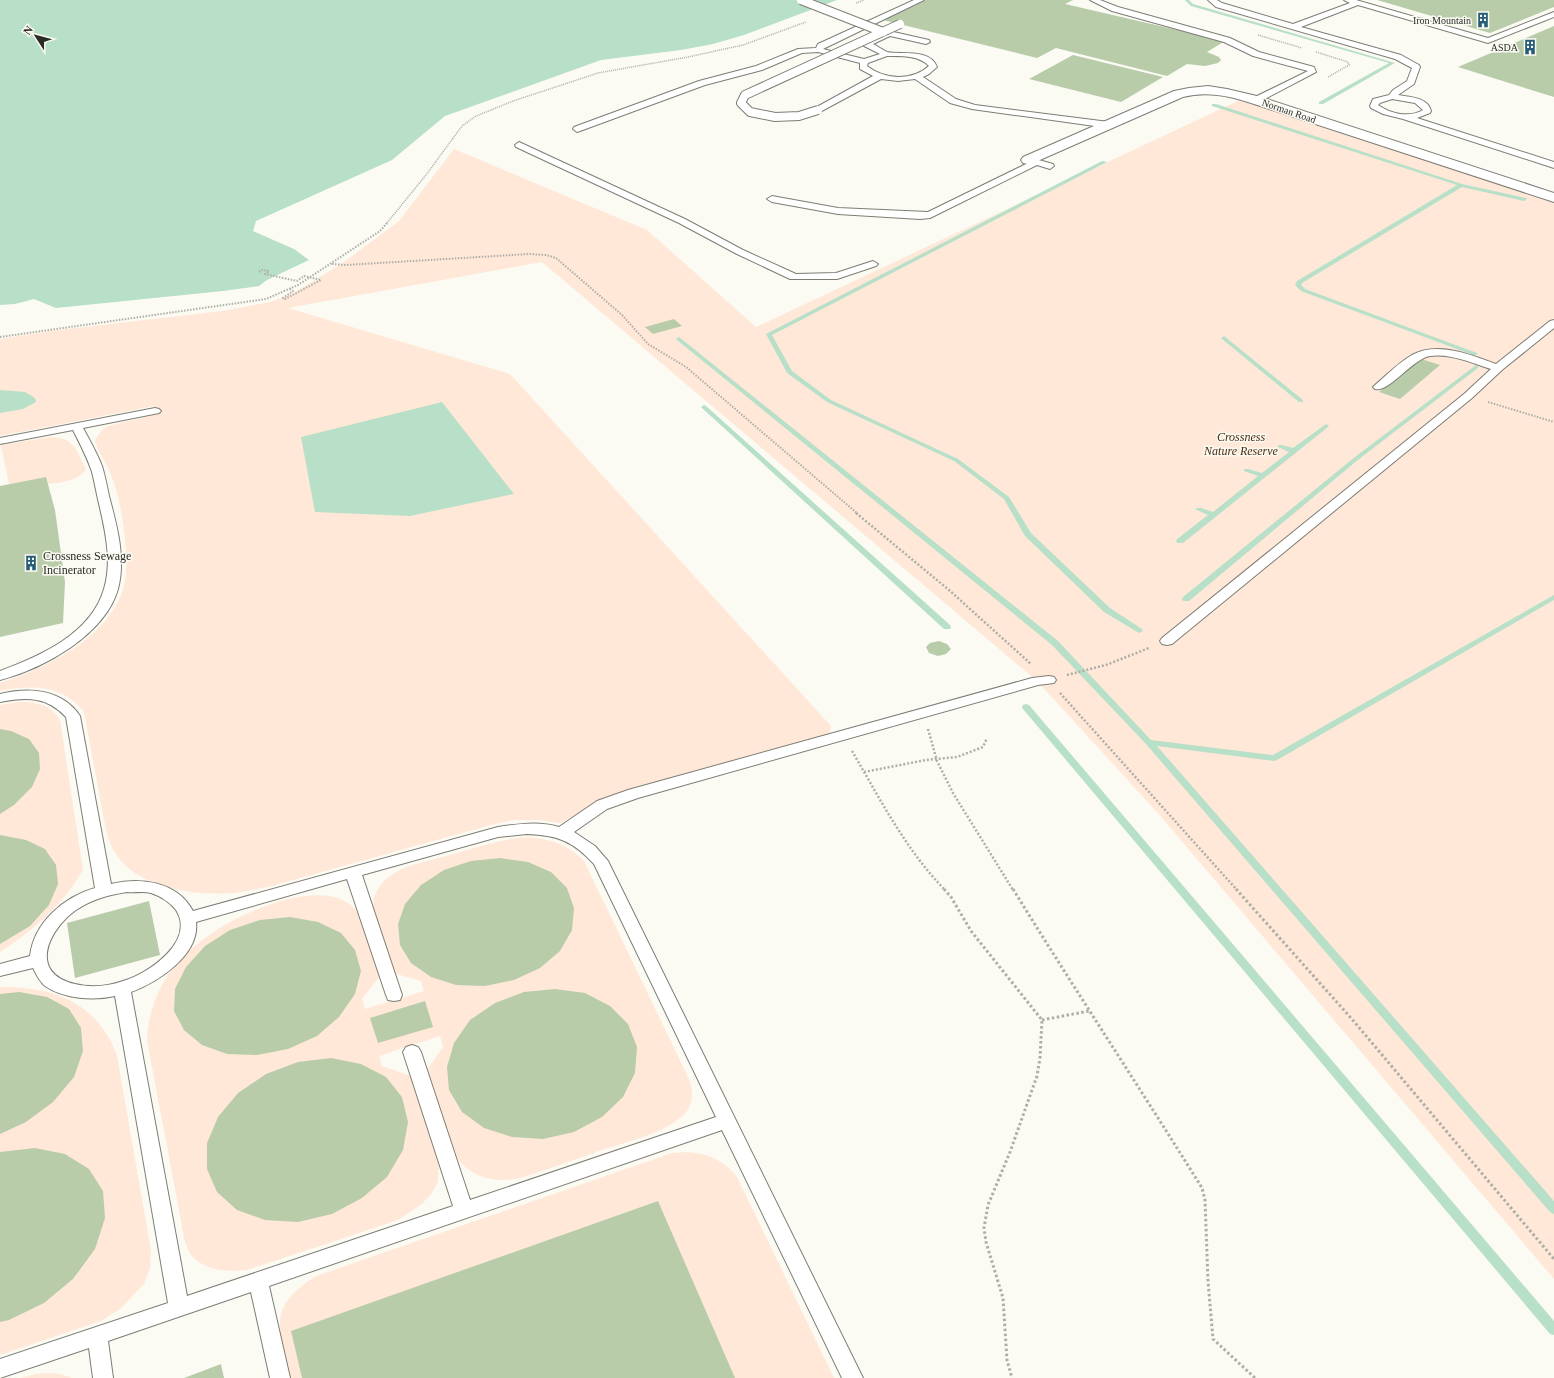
<svg xmlns="http://www.w3.org/2000/svg" width="1554" height="1378" font-family="'Times New Roman',serif">
	<rect width="100%" height="100%" fill="#fbfbf3"/>
	<!-- green -->
	<g fill="#ffe8d8">
		<path d="M1240,100l314,98v1081l-397,-467 -120,-131 -495,-419 -254,46 222,66 321,352 -2,8 -204,56 -18,7 -47,26 -21,-3h-25l-23,5 -223,62c-11,2 -23,5 -34,6 -37,3 -96,-4 -118,-39 -6,-9 -9,-18 -11,-29l-21,-113c-22,-28 -52,-27 -84,-21v-8c47,-15 115,-48 125,-102 4,-23 -2,-65 -8,-88 -2,-8 -5,-16 -8,-23 -4,-10 -12,-19 -14,-30l6,-9 7,-5 50,-12 -4,-8 -154,30v-97l50,-8 172,-20 48,-9 24,-9 50,-31 55,-41 55,-72 193,81 109,97z"/>
		<path d="M51,437c23,1 25,12 35,32 -10,19 -59,15 -77,16l-8,-40z"/>
		<path d="M19,702c17,0 32,2 41,18l23,150c-20,34 -50,61 -83,82v-247z"/>
		<path d="M523,837c24,1 44,6 61,24l105,218c4,11 5,21 -2,32 -18,22 -59,30 -85,39 -27,10 -54,19 -81,28 -25,5 -46,1 -63,-18l-31,-90 16,-23 -3,-11 -61,20 3,10 29,10 28,83 -1,23 -7,12 -9,10 -24,16 -151,50c-19,2 -41,1 -55,-14 -3,-3 -5,-10 -7,-14l-38,-201c1,-30 12,-58 32,-80 10,-11 23,-21 35,-29 32,-22 120,-61 146,-16l20,60 -18,23 3,10 59,-18 -3,-10 -28,-8 -21,-67c2,-14 9,-24 21,-32 13,-9 31,-12 46,-16 28,-8 55,-17 84,-21z"/>
		<path d="M0,987c53,-1 98,16 117,69l34,194 -1,18 -6,16 -24,25 -19,12 -101,34z"/>
		<path d="M686,1152c21,1 38,8 51,25l97,201h-544c-11,-49 -24,-71 26,-102l356,-123z"/>
		<polygon points="49,1373 60,1374 73,1378 20,1378 36,1374"/>
	</g>
	<!-- water -->
	<g fill="#b8dfc7">
		<polygon points="0,0 837,0 744,35 713,44 681,50 601,60 445,116 392,160 256,221 253,231 294,249 309,260 267,280 259,286 223,291 56,308 34,299 15,304 0,305"/>
		<polygon points="0,390 25,392 35,398 36,402 23,409 0,413"/>
		<polygon points="442,402 514,494 410,516 315,512 301,437"/>
	</g>
	<g fill="none" stroke-linecap="round" stroke-linejoin="round">
		<!-- stream -->
		<g fill="#b8dfc7" fill-rule="evenodd">
			<polygon points="1185,0 1189,0 1193,4 1395,63 1323,104 1319,104 1319,102 1389,63 1191,6"/>
			<polygon points="1212,104 1216,104 1462,184 1526,198 1527,199 1524,201 1462,187 1302,283 1301,285 1305,289 1477,353 1477,355 1473,355 1301,291 1295,285 1297,281 1457,185 1212,106"/>
			<polygon points="1102,161 1107,162 772,335 792,371 831,400 958,459 1009,497 1031,533 1110,608 1142,629 1143,631 1139,633 1104,612 1025,536 1004,499 954,461 827,402 787,373 766,334"/>
			<polygon points="1224,336 1303,400 1303,402 1299,402 1222,339 1221,338"/>
			<polygon points="679,337 1058,641 1151,740 1273,755 1554,595 1554,600 1277,760 1274,761 1157,746 1554,1201 1554,1214 1550,1212 1146,744 1052,645 677,340 676,339"/>
			<polygon points="1476,365 1478,366 1478,368 1359,459 1189,601 1183,601 1182,599 1183,597 1355,457"/>
			<polygon points="704,405 706,406 950,625 951,627 950,629 944,629 702,408 701,407"/>
			<polygon points="1326,424 1329,426 1328,427 1183,543 1177,543 1176,541 1177,539 1208,515 1197,510 1195,509 1197,508 1201,508 1213,512 1258,476 1244,471 1244,469 1248,469 1262,473 1289,452 1278,447 1278,445 1282,445 1293,448"/>
			<polygon points="1026,704 1029,705 1554,1321 1554,1335 1550,1334 1023,709 1022,707 1023,705"/>
		</g>
	</g>
	<!-- building -->
	<g fill="#b8ccaa">
		<polygon points="926,0 1073,0 1065,4 1225,41 1207,52 1219,57 1221,60 1218,63 1205,66 1187,64 1167,76 1056,48 1037,58 883,20"/>
		<polygon points="1377,0 1554,0 1554,7 1490,33"/>
		<polygon points="1554,26 1554,97 1458,67"/>
		<polygon points="1073,55 1163,77 1121,102 1029,79"/>
		<polygon points="674,319 682,326 653,334 645,327"/>
		<polygon points="1421,359 1440,365 1400,399 1379,392"/>
		<polygon points="46,477 55,510 65,582 63,623 0,637 0,486"/>
		<polygon points="939,641 947,644 951,649 946,654 938,656 929,653 926,647 930,643"/>
		<polygon points="0,729 11,731 29,739 39,753 40,769 32,787 14,805 0,814"/>
		<polygon points="0,835 26,840 45,849 56,865 58,884 49,905 30,926 0,944"/>
		<polygon points="500,858 528,862 551,872 567,888 574,908 572,930 560,951 540,968 514,980 485,986 456,985 431,977 411,963 400,945 398,924 405,904 421,885 444,870 471,861"/>
		<polygon points="149,901 160,955 75,978 67,923"/>
		<polygon points="290,917 318,922 341,933 355,950 361,971 355,994 339,1017 317,1036 288,1049 257,1055 227,1054 202,1045 184,1030 174,1011 175,989 186,967 205,946 230,930 260,920"/>
		<polygon points="555,989 585,993 610,1006 628,1024 637,1047 635,1073 623,1097 602,1117 574,1132 543,1139 512,1137 484,1128 462,1112 449,1090 447,1067 454,1043 470,1020 495,1003 524,992"/>
		<polygon points="19,992 47,997 69,1009 81,1028 83,1051 74,1077 53,1102 26,1122 0,1134 0,994"/>
		<polygon points="425,1001 433,1027 378,1043 370,1018"/>
		<polygon points="331,1058 361,1064 386,1077 402,1097 408,1122 403,1150 387,1177 362,1198 332,1214 298,1222 265,1220 237,1210 217,1192 207,1169 207,1143 218,1117 238,1093 266,1074 298,1062"/>
		<polygon points="35,1148 65,1154 89,1169 103,1191 105,1218 95,1249 73,1279 44,1303 9,1320 0,1322 0,1152"/>
		<polygon points="658,1201 735,1378 302,1378 291,1331"/>
		<polygon points="221,1364 224,1378 184,1378"/>
	</g>
	<g fill="none" stroke-linecap="round" stroke-linejoin="round">
		<!-- service casing -->
		<g stroke="#7d7d75" stroke-width="2">
			<g id="service">
				<path d="M914,0h10l-101,49 41,10 16,-5 -16,-8v-4l22,-11h3l40,9 1,2 -4,2 -36,-8 -17,8c4,2 10,6 14,8 14,3 43,-4 50,15l-8,7 -6,3 33,22 19,6 134,17 4,3 -4,3 -137,-19 -22,-6 -35,-24 -17,2 -17,-2 -63,34 -3,-1 -1,-2 1,-2 58,-32 -13,-7v-6l-42,-11 -16,1 -40,17 -57,15 -125,46 -3,1 -4,-3 1,-2 125,-46 57,-15 42,-17 18,-1 2,-4zM887,56c14,0 32,-1 42,10 -17,15 -44,14 -62,0l1,-3z"/>
				<polygon points="1090,0 1100,0 1118,7 1230,38 1259,52 1314,67 1316,72 1259,102 1253,102 1252,100 1253,98 1308,71 1253,56 1224,42 1112,11"/>
				<path d="M1208,0h9l5,3 71,21 57,-21 -6,-3h12l132,38 66,-26v5l-66,26 -130,-38 -57,22 100,28 18,10 1,2 -6,17 -16,11c11,2 30,2 33,16l-1,2 -13,5 137,44v6l-151,-49 -20,-5 -12,-6 -1,-2 3,-7 16,-4 4,-5 14,-9 5,-13 -17,-9 -179,-52zM1392,99l23,4 8,7c-14,8 -32,4 -45,-5l2,-2z"/>
				<polygon points="519,142 685,219 743,250 796,274 836,273 873,261 878,264 876,266 837,279 790,279 737,254 679,223 516,147 515,145"/>
				<polygon points="1028,157 1053,164 1054,166 1050,169 1037,165 930,218 920,219 838,214 772,202 767,199 772,196 838,208 928,212 1028,163 1024,160"/>
				<path d="M1554,320v8l-52,42 -30,28 -300,246 -5,1 -5,-1 -2,-3 2,-3 302,-244 27,-25c-19,-6 -41,-16 -61,-13 -18,3 -41,37 -55,33l-2,-2 2,-2c12,-10 23,-22 37,-30 26,-14 59,0 84,9l54,-43z"/>
				<path d="M155,408l4,1 2,2 -2,2 -76,15c7,13 14,25 19,38 3,10 5,20 7,30 8,30 17,62 9,93 -13,46 -75,80 -118,91v-9c40,-15 91,-37 104,-82 8,-26 2,-55 -4,-81 -3,-12 -5,-24 -8,-36 -5,-15 -12,-28 -19,-42l-73,14v-6z"/>
				<path d="M1049,676l5,1 2,3 -2,3 -16,2 -400,113 -31,11 -33,23 21,14 13,15 255,517h-21l-120,-248 -453,156 21,92h-20l-19,-86 -143,49 5,37h-20l-4,-30 -89,30v-19l168,-56 -53,-307c-22,5 -51,3 -70,-10 -5,-4 -9,-12 -12,-18l-33,8v-12l30,-8c4,-34 34,-59 65,-68l-29,-171c-20,-21 -39,-20 -66,-15v-8c29,-7 62,-5 80,22l31,168c29,-7 66,-3 82,27l305,-84c20,-3 41,-6 61,0l38,-26 31,-11 404,-112zM527,834c30,1 46,7 67,30l122,253 -246,83 -49,-148 -3,-5 -6,-2 -6,2 -3,5 50,154 -266,90 -56,-304c27,-10 69,-37 65,-70l151,-43 39,116 2,5 6,1 6,-1 2,-5 -40,-120 136,-38zM127,892c8,1 16,-1 24,1 9,3 19,9 25,17 20,31 -28,64 -53,71 -14,5 -32,7 -48,3 -47,-11 -27,-54 1,-74 16,-11 33,-15 51,-18z"/>
			</g>
		</g>
		<!-- minor casing -->
		<g stroke="#7d7d75" stroke-width="2">
			<path id="minor" d="M1208,86l19,3 34,8 293,96v9l-303,-99c-22,-7 -44,-12 -68,-6l-150,66 -5,1 -5,-1 -2,-3 2,-3 151,-66 15,-3z"/>
		</g>
		<!-- path-far3 -->
		<g stroke="#aeaea8" stroke-width="1.5" stroke-dasharray="1 1" stroke-linecap="butt">
			<polyline points="856,3 864,0"/>
			<polyline points="1258,35 1302,48"/>
			<polyline points="1316,52 1348,62 1349,65 1328,77"/>
			<polyline points="386,224 426,175 462,126 476,116 513,101 598,73 688,57 743,45 806,22"/>
		</g>
		<!-- path-far2 -->
		<g stroke="#aeaea8" stroke-width="2" stroke-dasharray="1.5 1.5" stroke-linecap="butt">
			<polyline points="332,264 346,265 529,254 546,255 556,258 622,315 648,344 686,367 858,514"/>
			<polyline points="259,272 262,270 269,271 265,274 297,281 304,276 321,280 285,299 283,298 293,291 290,289"/>
			<polyline points="0,337 266,299 298,285 380,231 387,223"/>
			<polyline points="1488,402 1554,422"/>
		</g>
		<!-- path-far1 -->
		<g stroke="#aeaea8" stroke-width="2.5" stroke-dasharray="2 2" stroke-linecap="butt">
			<polyline points="856,513 949,590 1031,664"/>
			<polyline points="1067,675 1106,665 1149,648"/>
			<polyline points="1060,693 1237,890"/>
			<polyline points="928,729 937,761 953,793 1013,890"/>
			<path d="M852,751c28,48 54,99 93,139"/>
			<polyline points="864,772 926,760 957,757 983,747 987,738"/>
		</g>
		<!-- path -->
		<g stroke="#aeaea8" stroke-width="3" stroke-dasharray="2.5 2.5" stroke-linecap="butt">
			<polyline points="944,889 951,897 971,931 1042,1020 1040,1058 1037,1076 1010,1152 988,1205 984,1228 986,1242 1003,1298 1007,1360 1012,1378"/>
			<path d="M1013,889c62,101 127,199 189,299l3,12 3,81 5,58 42,39"/>
			<polyline points="1236,889 1351,1018 1554,1259"/>
			<polyline points="1042,1020 1089,1011"/>
		</g>
		<!-- service -->
		<use href="#service" fill="#fff" fill-rule="evenodd"/>
		<!-- minor -->
		<use href="#minor" fill="#fff" fill-rule="evenodd"/>
		<!-- service-bridge casing -->
		<g stroke="#7d7d75" stroke-width="10" stroke-linecap="butt">
			<g id="service-bridge">
				<polyline points="801,0 883,32"/>
				<polyline points="818,110 799,116 775,117 750,112 741,103 745,95 900,24"/>
			</g>
		</g>
		<!-- service-bridge -->
		<use href="#service-bridge" stroke="#fff" stroke-width="8"/>
	</g>
	<!-- icons -->
	<defs>
		<g id="building-bare" transform="scale(1.2)"><path d="M-4-6H4V6H1V3H-1V6H-4ZM-2.5-4.3h1.7v1.8h-1.7ZM.8-4.3h1.7v1.8H.8ZM-2.5-1h1.7V.8h-1.7ZM.8-1h1.7V.8H.8Z" fill="#285d79" stroke="#fbfbf3" stroke-width="2.5" paint-order="stroke"/></g>
	</defs>
	<g fill-rule="evenodd">
		<use href="#building-bare" x="1483" y="20"/>
		<use href="#building-bare" x="1530" y="47"/>
		<use href="#building-bare" x="31" y="563"/>
	</g>
	<g text-anchor="middle" dominant-baseline="central" stroke-width="3" stroke-linejoin="round" paint-order="stroke">
		<!-- far-poi labels -->
		<g font-size="10" fill="#2a2a27" stroke="#fbfbf3" text-anchor="end">
			<text x="1471" y="20">Iron Mountain</text>
			<text x="1518" y="47">ASDA</text>
		</g>
		<!-- far-street labels -->
		<g font-size="10" fill="#2a2a27" stroke="#fbfbf3">
			<text transform="translate(1289 111) rotate(19)">Norman Road</text>
		</g>
		<!-- park labels -->
		<g font-size="12" font-style="italic" fill="#4b290c" stroke="#fbfbf3">
			<text x="1241" y="437">Crossness<tspan x="1241" dy="14">Nature Reserve</tspan></text>
		</g>
		<!-- poi labels -->
		<g font-size="12" fill="#2a2a27" stroke="#fbfbf3" text-anchor="start">
			<text x="43" y="556">Crossness Sewage<tspan x="43" dy="14">Incinerator</tspan></text>
		</g>
	</g>
	<!-- north arrow -->
	<g transform="translate(36 36) rotate(306)" stroke="#fbfbf3" stroke-width="3" paint-order="stroke">
	<path d="M0-3L7 15L0 10L-7 15Z" fill="#2a2a27"/>
	<text y="-6" font-size="11" font-weight="bold" text-anchor="middle" fill="#2a2a27">N</text>
	</g>
</svg>
